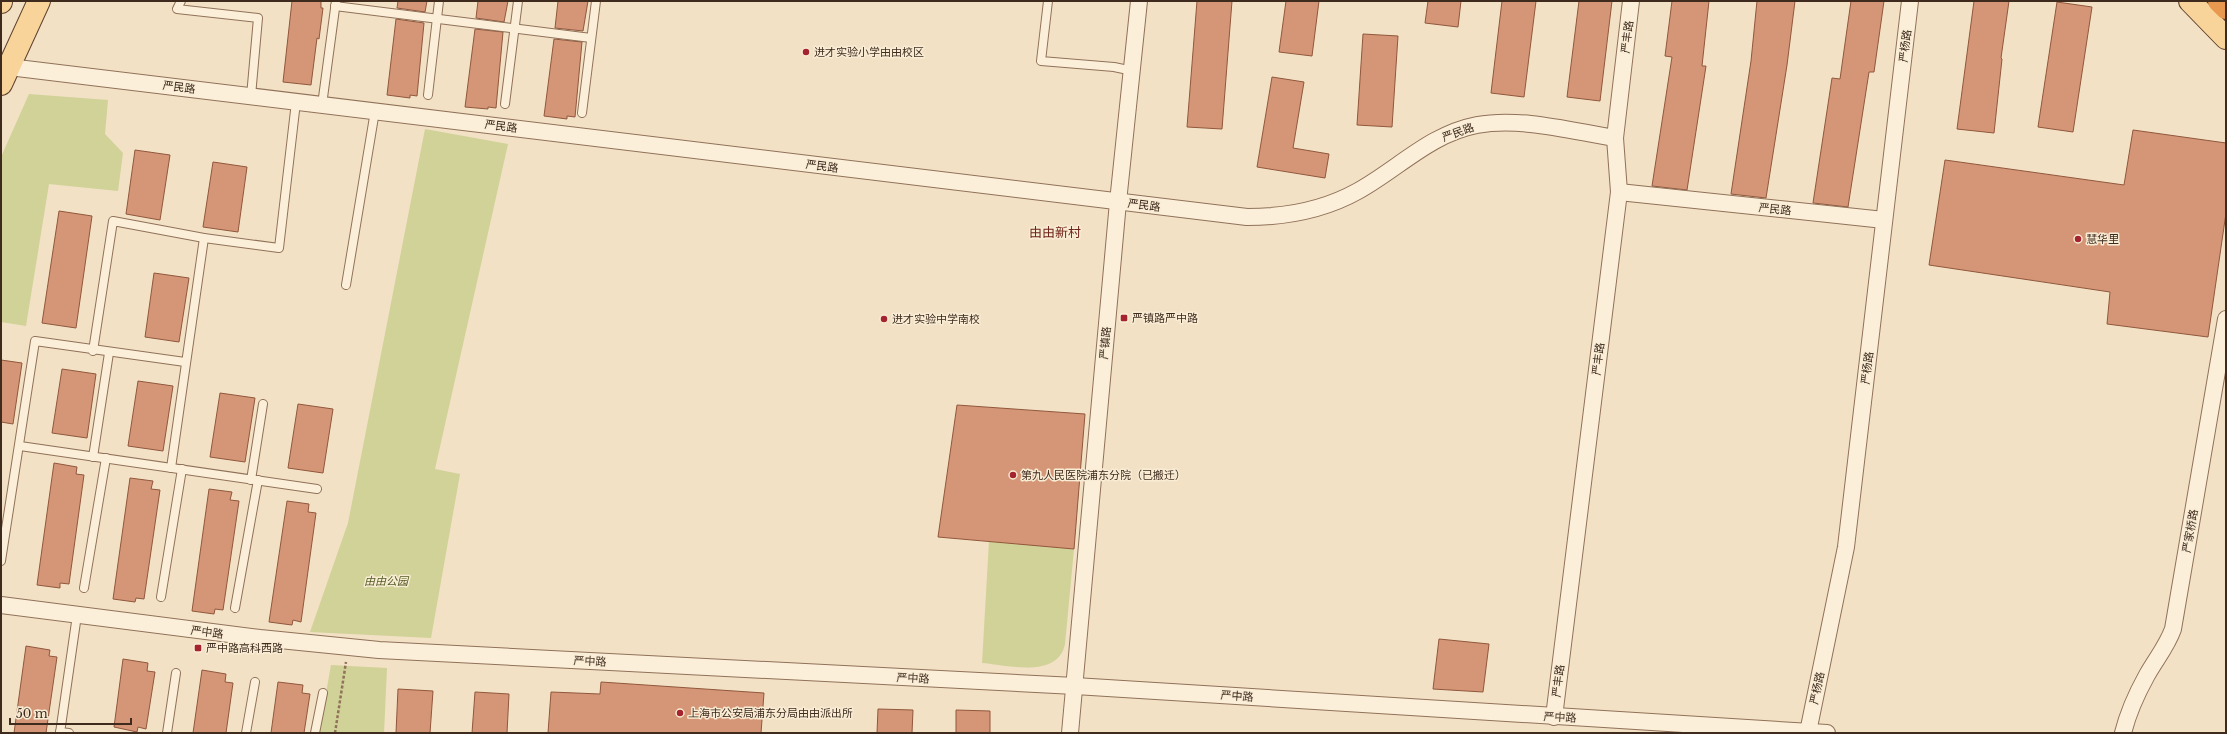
<svg xmlns="http://www.w3.org/2000/svg" width="2227" height="734" font-family="'Libre Baskerville','Noto Sans SC',serif">
	<rect width="100%" height="100%" fill="#f2e1c5"/>
	<!-- green -->
	<g fill="#d0d297">
		<polygon points="29,94 108,100 105,134 123,153 118,191 49,184 26,326 1,322 1,157"/>
		<polygon points="425,129 508,144 435,469 460,474 431,638 310,632 348,523"/>
		<path d="M989,541l85,8 -9,95c-7,35 -58,21 -83,19z"/>
		<polygon points="331,665 387,668 384,733 319,733"/>
	</g>
	<!-- building -->
	<g fill="#d49677" stroke="#91573c">
		<polygon points="292,1 321,1 321,8 323,8 319,39 317,38 311,85 283,82"/>
		<polygon points="398,1 427,1 425,12 397,8"/>
		<polygon points="478,1 508,1 504,22 476,18"/>
		<polygon points="558,1 588,1 583,31 555,28"/>
		<polygon points="1197,1 1232,1 1222,129 1187,127"/>
		<polygon points="1286,1 1319,1 1312,56 1279,52"/>
		<polygon points="1428,1 1461,1 1458,27 1425,23"/>
		<polygon points="1502,1 1536,1 1524,97 1491,93"/>
		<polygon points="1579,1 1612,1 1600,101 1567,97"/>
		<polygon points="1672,1 1709,1 1702,66 1706,66 1687,190 1652,186 1672,57 1665,56"/>
		<polygon points="1757,1 1795,1 1787,65 1766,198 1731,194 1751,61"/>
		<polygon points="1851,1 1884,1 1874,72 1869,72 1848,207 1813,203 1832,78 1840,79"/>
		<polygon points="1974,1 2009,1 2001,58 2002,59 1994,133 1957,129"/>
		<polygon points="2057,2 2092,7 2073,132 2038,127"/>
		<polygon points="396,19 424,23 417,96 410,95 410,98 387,95"/>
		<polygon points="475,29 503,32 496,108 488,107 488,109 465,107"/>
		<polygon points="1363,34 1398,36 1392,127 1357,125"/>
		<polygon points="554,39 582,42 575,117 567,116 567,119 544,116"/>
		<polygon points="1272,77 1304,82 1293,148 1329,154 1325,178 1257,167"/>
		<polygon points="2133,130 2226,143 2226,213 2208,337 2107,324 2110,292 1929,265 1945,160 2124,185"/>
		<polygon points="135,150 170,155 160,220 126,214"/>
		<polygon points="213,162 247,167 238,232 203,227"/>
		<polygon points="59,211 92,216 76,328 42,323"/>
		<polygon points="154,273 189,278 179,342 145,337"/>
		<polygon points="1,360 22,363 13,424 1,422"/>
		<polygon points="62,369 96,374 87,438 52,433"/>
		<polygon points="138,381 173,386 163,451 128,446"/>
		<polygon points="220,393 255,398 245,462 210,457"/>
		<polygon points="298,404 333,409 323,473 288,468"/>
		<polygon points="957,405 1085,414 1074,549 938,537"/>
		<polygon points="54,463 77,467 76,474 84,475 69,584 60,583 60,588 37,585"/>
		<polygon points="130,478 153,481 151,489 160,490 144,599 136,598 135,602 113,599"/>
		<polygon points="209,489 232,492 230,500 239,501 223,610 215,609 214,614 192,611"/>
		<polygon points="287,501 309,504 308,512 316,513 301,622 293,620 292,625 269,622"/>
		<polygon points="1439,639 1489,644 1483,692 1433,689"/>
		<polygon points="26,646 50,650 49,656 57,657 46,733 14,733"/>
		<polygon points="123,659 148,663 147,671 155,672 146,729 138,727 137,732 114,727"/>
		<polygon points="202,670 226,674 225,682 233,683 226,733 193,733"/>
		<polygon points="278,682 303,685 302,693 310,694 304,733 271,733"/>
		<polygon points="601,682 764,693 761,733 548,733 551,692 600,694"/>
		<polygon points="398,689 433,691 430,733 396,733"/>
		<polygon points="475,692 509,694 507,733 472,733"/>
		<polygon points="878,709 913,710 912,733 877,733"/>
		<polygon points="956,710 990,711 990,733 956,733"/>
	</g>
	<g fill="none" stroke-linecap="round" stroke-linejoin="round">
		<!-- lane casing -->
		<g stroke="#907159" stroke-width="10">
			<g id="lane">
				<polyline points="181,1 177,9 258,18 251,96"/>
				<polyline points="1048,1 1041,61 1114,67 1133,71"/>
				<polyline points="335,6 591,38"/>
				<polyline points="428,95 439,1"/>
				<polyline points="505,104 518,1"/>
				<polyline points="322,105 336,1"/>
				<polyline points="582,113 596,1"/>
				<polyline points="346,285 375,111"/>
				<polyline points="93,351 113,221 204,238 279,248 296,102"/>
				<polyline points="20,446 317,489"/>
				<polyline points="93,457 109,353"/>
				<polyline points="171,468 204,238"/>
				<polyline points="251,480 263,404"/>
				<polyline points="1,561 35,341 185,362"/>
				<polyline points="84,588 106,458"/>
				<polyline points="161,597 182,469"/>
				<polyline points="235,608 258,480"/>
				<polyline points="60,732 69,733"/>
				<polyline points="60,733 77,615"/>
				<polyline points="167,733 176,673"/>
				<polyline points="246,733 255,682"/>
				<polyline points="315,733 323,693"/>
			</g>
		</g>
		<!-- street casing -->
		<g stroke="#907159" stroke-width="18">
			<g id="street">
				<path d="M9,67l1238,150c39,0 77,-7 111,-26 40,-22 72,-57 119,-66 44,-8 94,6 138,13"/>
				<polyline points="1619,192 1884,220"/>
				<polyline points="1,605 260,638 379,650 1075,686 1827,733"/>
				<polyline points="1554,717 1619,192 1615,138 1631,1"/>
				<polyline points="1808,732 1846,547 1910,1"/>
				<polyline points="1070,733 1118,202 1139,1"/>
				<path d="M2123,733c5,-20 14,-40 24,-58 9,-16 20,-29 26,-46l53,-310"/>
			</g>
		</g>
		<!-- primary casing -->
		<g stroke="#5d402d" stroke-width="24">
			<g id="primary">
				<polyline points="2190,1 2226,38"/>
				<polyline points="1,2 1,1"/>
				<polyline points="1,84 39,1"/>
			</g>
		</g>
		<!-- highway casing -->
		<g stroke="#5d402d" stroke-width="24">
			<polyline id="highway" points="2219,1 2226,8"/>
		</g>
		<!-- path -->
		<polyline stroke="#907159" stroke-width="2.5" stroke-dasharray="3 2" stroke-linecap="butt" points="335,733 346,662"/>
		<!-- lane -->
		<use href="#lane" stroke="#fcefd9" stroke-width="8"/>
		<!-- street -->
		<use href="#street" stroke="#fcefd9" stroke-width="16"/>
		<!-- primary -->
		<use href="#primary" stroke="#f8d39a" stroke-width="22"/>
		<!-- highway -->
		<use href="#highway" stroke="#e8984f" stroke-width="22"/>
	</g>
	<!-- markers -->
	<g fill="#a5232e" stroke="#f9ecd5" stroke-width="1.5">
		<circle cx="806" cy="52" r="4"/>
		<circle cx="2078" cy="239" r="4"/>
		<rect x="1120" y="314" width="8" height="8" rx="2"/>
		<circle cx="884" cy="319" r="4"/>
		<circle cx="1013" cy="475" r="4"/>
		<rect x="194" y="644" width="8" height="8" rx="2"/>
		<circle cx="680" cy="713" r="4"/>
	</g>
	<g text-anchor="middle" dominant-baseline="central" stroke-width="3" stroke-linejoin="round" paint-order="stroke">
		<!-- street labels -->
		<g font-size="11" fill="#3e2b1e" stroke="#f9ecd5">
			<text transform="translate(1627 37) rotate(-83)">严丰路</text>
			<text transform="translate(1905 46) rotate(-83)">严杨路</text>
			<text transform="translate(179 87) rotate(7)">严民路</text>
			<text transform="translate(501 126) rotate(7)">严民路</text>
			<text transform="translate(1458 132) rotate(-20)">严民路</text>
			<text transform="translate(822 166) rotate(7)">严民路</text>
			<text transform="translate(1144 205) rotate(7)">严民路</text>
			<text transform="translate(1775 209) rotate(6)">严民路</text>
			<text transform="translate(1105 343) rotate(-85)">严镇路</text>
			<text transform="translate(1598 359) rotate(-83)">严丰路</text>
			<text transform="translate(1867 368) rotate(-83)">严杨路</text>
			<text transform="translate(2190 531) rotate(-80)">严家桥路</text>
			<text transform="translate(207 632) rotate(7)">严中路</text>
			<text transform="translate(590 661) rotate(3)">严中路</text>
			<text transform="translate(913 678) rotate(3)">严中路</text>
			<text transform="translate(1558 681) rotate(-83)">严丰路</text>
			<text transform="translate(1817 688) rotate(-78)">严杨路</text>
			<text transform="translate(1237 696) rotate(4)">严中路</text>
			<text transform="translate(1560 717) rotate(3)">严中路</text>
		</g>
		<!-- poi labels -->
		<g font-size="11" fill="#3e2b1e" stroke="#f9ecd5" text-anchor="start">
			<text x="814" y="52">进才实验小学由由校区</text>
			<text x="2086" y="239">慧华里</text>
			<text x="1132" y="318">严镇路严中路</text>
			<text x="892" y="319">进才实验中学南校</text>
			<text x="1021" y="475">第九人民医院浦东分院（已搬迁）</text>
			<text x="206" y="648">严中路高科西路</text>
			<text x="688" y="713">上海市公安局浦东分局由由派出所</text>
		</g>
		<!-- park labels -->
		<g font-size="11" font-style="italic" fill="#535d23" stroke="#f9ecd5">
			<text x="386" y="581">由由公园</text>
		</g>
		<!-- quarter labels -->
		<g font-size="13" fill="#6f2419" stroke="#f9ecd5">
			<text x="1055" y="232">由由新村</text>
		</g>
	</g>
	<!-- border -->
	<rect width="2227" height="734" fill="none" stroke="#3e2b1e" stroke-width="4"/>
	<!-- scale -->
	<path d="M10 718v6h121v-6" fill="none" stroke="#3e2b1e" stroke-width="2"/>
	<text x="16" y="718" font-size="12" fill="#3e2b1e" stroke="#f9ecd5" stroke-width="3" paint-order="stroke">50 m</text>
</svg>
